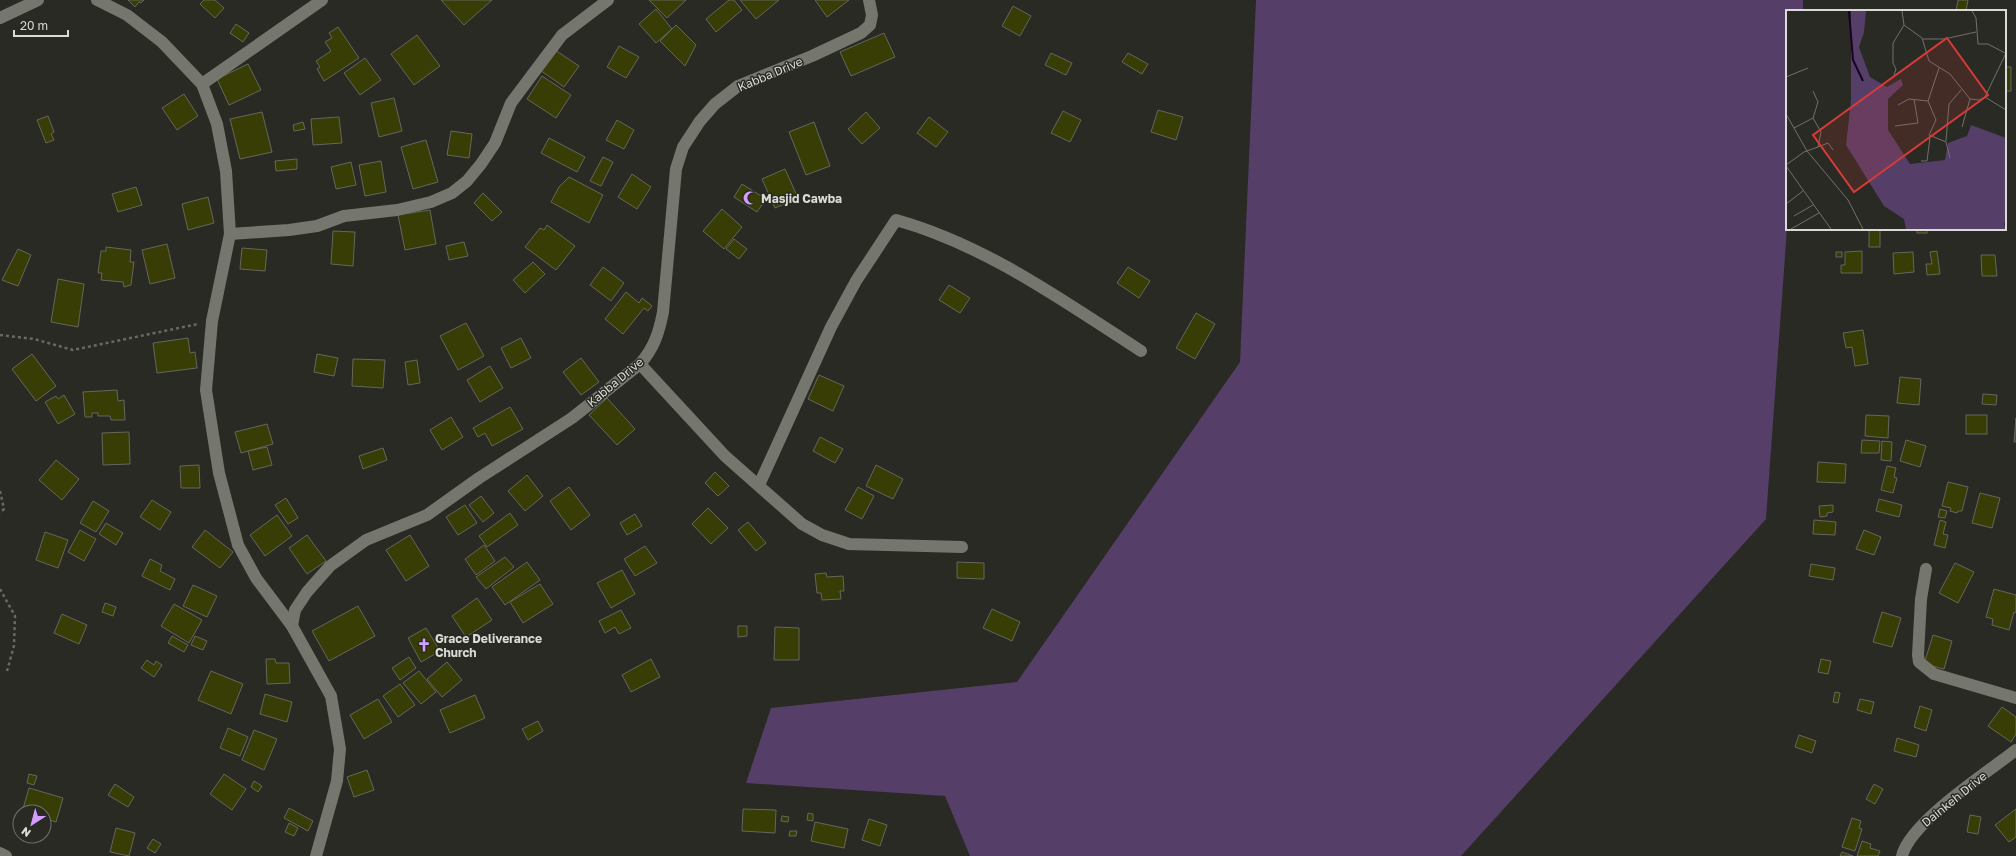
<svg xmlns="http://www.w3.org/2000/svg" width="2016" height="856" font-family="'Golos Text',sans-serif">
	<rect width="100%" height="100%" fill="#292a23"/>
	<!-- green -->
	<polygon fill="#553e67" points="1256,0 1803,0 1803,11 1787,11 1787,228 1766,519 1461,856 970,856 945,796 746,783 771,708 1017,682 1240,362"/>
	<!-- building -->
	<g fill="#383d05" stroke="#65665e">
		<polygon points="128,0 144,0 141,3 139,2 135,7"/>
		<polygon points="204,0 215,0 224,8 215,18 200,4"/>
		<polygon points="441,0 492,0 464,25"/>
		<polygon points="649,0 686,0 667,18"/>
		<polygon points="729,0 734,0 742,10 716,32 706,19"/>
		<polygon points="740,0 779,0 756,19"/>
		<polygon points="815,0 849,0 827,17"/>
		<polygon points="1958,0 1968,0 1966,11 1956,11"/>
		<polygon points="1013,6 1031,16 1020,36 1002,26"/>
		<polygon points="656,9 672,29 656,43 639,24"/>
		<polygon points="236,24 249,33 243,42 230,33"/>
		<polygon points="676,25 696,45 685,66 660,41"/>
		<polygon points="338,27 359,58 324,81 317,69 320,67 316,61 331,51 325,42 332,38 329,33"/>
		<polygon points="884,33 895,57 851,76 840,52"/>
		<polygon points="417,35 440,66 414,85 391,54"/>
		<polygon points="619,46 639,57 626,78 607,67"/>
		<polygon points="555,50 579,66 564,87 540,70"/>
		<polygon points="1051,53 1072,63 1066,75 1045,65"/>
		<polygon points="1128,53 1148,64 1142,74 1122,62"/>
		<polygon points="365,58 381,80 360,95 344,73"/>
		<polygon points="248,64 261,90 229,105 217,79"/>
		<rect x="2005" y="67" width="6" height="24"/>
		<polygon points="542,76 571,95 556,118 527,99"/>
		<polygon points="184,94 198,116 177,130 162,108"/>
		<polygon points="394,98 402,131 379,137 371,103"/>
		<polygon points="1158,110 1183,117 1176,140 1151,132"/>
		<polygon points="1063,111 1081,120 1070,142 1051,133"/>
		<polygon points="262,112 272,152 240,159 230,119"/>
		<polygon points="866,112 880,128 862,144 848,129"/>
		<polygon points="48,116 54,132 51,134 54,140 46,143 37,120"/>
		<polygon points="339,117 342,143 313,145 311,119"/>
		<polygon points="929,117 948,132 936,147 917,133"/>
		<polygon points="617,120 634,130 624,149 606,140"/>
		<polygon points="303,122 305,129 294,131 293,125"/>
		<polygon points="814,122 830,166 806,175 789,132"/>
		<polygon points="451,131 472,134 469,158 447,155"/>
		<polygon points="549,138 585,157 577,172 541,153"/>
		<polygon points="426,140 438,182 413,189 401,147"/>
		<polygon points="603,157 613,162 601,186 590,181"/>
		<polygon points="297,159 297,169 276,171 275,161"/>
		<polygon points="381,161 386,192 365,196 359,165"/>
		<polygon points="351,162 356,185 336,189 331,167"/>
		<polygon points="785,169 798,198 775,208 762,179"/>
		<polygon points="632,174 651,187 637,209 618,197"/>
		<polygon points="569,177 603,195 589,223 551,202 559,187"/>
		<polygon points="742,184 766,199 757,212 734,197"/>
		<polygon points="136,187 142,205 118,212 112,194"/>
		<polygon points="483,193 502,212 492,221 474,203"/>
		<polygon points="208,197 214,223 188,230 182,204"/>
		<polygon points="722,209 742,227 724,249 703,231"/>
		<polygon points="430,210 436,244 405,250 398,215"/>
		<polygon points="547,225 575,246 556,270 525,247 540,228 544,230"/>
		<rect x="1869" y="229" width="11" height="18"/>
		<rect x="1917" y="229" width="10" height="4"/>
		<polygon points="333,231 355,232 353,266 331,264"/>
		<polygon points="734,239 747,249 739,259 726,249"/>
		<polygon points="464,242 468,256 449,260 446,246"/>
		<polygon points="167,244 175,278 150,284 142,250"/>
		<polygon points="106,247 131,250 130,262 134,262 131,285 124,287 123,282 101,280 102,273 98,273 101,251 106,251"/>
		<polygon points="242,248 267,250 265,271 240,269"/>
		<polygon points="18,249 31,255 18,286 2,280"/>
		<polygon points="1862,251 1862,273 1841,273 1841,265 1845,265 1845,252"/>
		<polygon points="1937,251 1940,274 1927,275 1926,264 1932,264 1930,252"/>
		<rect x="1836" y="252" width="6" height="5"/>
		<polygon points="1913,252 1914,272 1894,274 1893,253"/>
		<polygon points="1981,255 1995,255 1997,276 1982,276"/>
		<polygon points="533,262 545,274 525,293 513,280"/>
		<polygon points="603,267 624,283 611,301 590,285"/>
		<polygon points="1128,267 1150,281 1139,298 1117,283"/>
		<polygon points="58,279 84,284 78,327 51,322"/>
		<polygon points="949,285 970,298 960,313 939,300"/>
		<polygon points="626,292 639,303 642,298 652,306 648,311 644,308 623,334 605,319"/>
		<polygon points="1196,313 1215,324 1195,359 1176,348"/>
		<polygon points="466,323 484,356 458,370 440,336"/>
		<polygon points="1863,330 1868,364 1855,366 1852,347 1846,348 1843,333"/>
		<polygon points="188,338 190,353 195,352 197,368 157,373 153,343"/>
		<polygon points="521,338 531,358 511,368 501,348"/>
		<polygon points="32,354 56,386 36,401 12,369"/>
		<polygon points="317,354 338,358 334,376 314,372"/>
		<polygon points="581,358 599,382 581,395 563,372"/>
		<polygon points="353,359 385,360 383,388 352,386"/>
		<polygon points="417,360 420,383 408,385 405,362"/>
		<polygon points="490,366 503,388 480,402 467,380"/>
		<polygon points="819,375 844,386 833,411 808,399"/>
		<polygon points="1900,377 1921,379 1919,405 1897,403"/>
		<polygon points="117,390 118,401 124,400 125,420 111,420 110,416 98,416 98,413 92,413 92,417 85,417 83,392"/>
		<polygon points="1983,394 1997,395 1996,405 1982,404"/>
		<polygon points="64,395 75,414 58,424 45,402 56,396 58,399"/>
		<polygon points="607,398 635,429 617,445 589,415"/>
		<polygon points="510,407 523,429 492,446 485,433 478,437 473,428"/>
		<polygon points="1866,415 1889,416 1888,438 1865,436"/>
		<rect x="1966" y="415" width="21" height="19"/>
		<polygon points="451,417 463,437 442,450 430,430"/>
		<polygon points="2016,418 2016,442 2014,442"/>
		<polygon points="267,424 273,444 241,453 235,432"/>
		<polygon points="129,432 130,464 103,465 102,433"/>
		<polygon points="820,437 843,449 835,463 813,451"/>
		<polygon points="1862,440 1880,441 1879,453 1861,453"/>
		<polygon points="1906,440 1926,446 1920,467 1900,461"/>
		<polygon points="1882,441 1892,442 1891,461 1881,460"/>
		<polygon points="267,447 272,465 253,470 248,451"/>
		<polygon points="383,448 387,460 363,469 359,456"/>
		<polygon points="56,460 79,479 62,500 39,480"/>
		<polygon points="1818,462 1846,464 1845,483 1817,482"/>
		<polygon points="199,465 200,488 181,488 180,466"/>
		<polygon points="876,465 903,479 893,499 866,486"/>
		<polygon points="1887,466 1896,468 1894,477 1897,478 1893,493 1881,490"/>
		<polygon points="715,472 729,486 718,496 705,483"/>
		<polygon points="527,475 543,496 525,511 508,491"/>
		<polygon points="1948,482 1968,487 1962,511 1958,511 1957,513 1950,511 1951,508 1942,506"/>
		<polygon points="569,487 590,515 571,530 550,501"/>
		<polygon points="858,487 874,496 862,519 845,510"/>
		<polygon points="1980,493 2000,498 1992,528 1972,523"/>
		<polygon points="481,496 494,513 483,522 469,505"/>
		<polygon points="286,498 298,518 288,524 275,505"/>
		<polygon points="1879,499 1902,505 1899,517 1876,511"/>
		<polygon points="152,500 171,512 160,530 140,517"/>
		<polygon points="93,501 109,511 96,532 80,523"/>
		<polygon points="465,505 477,523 458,535 446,517"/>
		<polygon points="1833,505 1833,512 1827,513 1827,516 1820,517 1819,506"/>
		<polygon points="708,508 728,528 711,544 692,524"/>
		<polygon points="1940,509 1947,511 1945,518 1938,517"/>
		<polygon points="510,513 518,525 487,547 479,536"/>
		<polygon points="635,514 642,526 627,535 620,523"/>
		<polygon points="277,515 292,536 265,556 250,535"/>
		<polygon points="1814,520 1836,522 1835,535 1813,534"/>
		<polygon points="1940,520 1946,522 1943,534 1948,535 1945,548 1934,545"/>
		<polygon points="748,522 766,543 756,551 738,530"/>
		<polygon points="106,523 123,533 116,545 99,534"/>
		<polygon points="80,530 96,539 84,561 68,552"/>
		<polygon points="205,530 233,552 220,568 192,547"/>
		<polygon points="1864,530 1881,537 1874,555 1856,549"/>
		<polygon points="45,532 68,540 58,568 36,560"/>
		<polygon points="307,535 326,561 307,574 289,548"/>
		<polygon points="410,535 429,566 406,581 386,550"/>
		<polygon points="484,545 495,561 476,575 465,559"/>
		<polygon points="645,546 657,563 635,576 624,559"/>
		<polygon points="505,557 514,567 486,589 476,577"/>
		<polygon points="150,559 162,565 160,571 175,579 170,590 142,576"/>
		<polygon points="527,562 540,580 505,605 492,587"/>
		<polygon points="957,562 984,563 984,579 957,578"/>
		<polygon points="1955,563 1974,572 1958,603 1939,593"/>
		<polygon points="1811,564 1835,568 1833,580 1809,576"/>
		<polygon points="622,570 635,594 611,608 597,583"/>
		<polygon points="826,573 827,577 843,576 844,591 840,591 841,599 822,600 821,593 817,593 815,574"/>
		<polygon points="540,584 553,604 523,623 510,602"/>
		<polygon points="193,585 217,596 207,617 183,606"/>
		<polygon points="1994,589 2016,595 2016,613 2014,612 2009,630 1992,625 1993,619 1986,617"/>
		<polygon points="477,598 492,620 466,637 452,616"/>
		<polygon points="105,603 116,607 113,616 102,612"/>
		<polygon points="174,604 202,620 189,643 161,626"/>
		<polygon points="358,606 375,636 329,661 312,631"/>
		<polygon points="992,609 1020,622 1012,641 983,628"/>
		<polygon points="621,610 631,628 619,634 615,627 605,633 599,621"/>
		<polygon points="1882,612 1901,618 1892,647 1873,642"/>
		<polygon points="62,614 87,625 79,644 54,633"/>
		<polygon points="738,626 747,626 747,636 738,637"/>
		<polygon points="775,627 799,628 799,660 774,660"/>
		<polygon points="426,628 440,651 421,662 408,638"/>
		<polygon points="1933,635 1952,641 1944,669 1924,664"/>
		<polygon points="172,636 188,645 184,652 168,643"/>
		<polygon points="195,636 207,641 203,650 191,645"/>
		<polygon points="409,657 416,668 400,680 392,668"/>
		<polygon points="266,659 275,659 276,663 289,663 290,683 267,684"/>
		<polygon points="651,659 660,677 631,692 622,675"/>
		<polygon points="1821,659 1831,661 1828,674 1818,672"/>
		<polygon points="147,660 154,665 156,661 162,665 154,677 141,668"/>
		<polygon points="447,662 462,680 442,697 427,679"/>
		<polygon points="211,671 243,684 231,714 198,700"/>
		<polygon points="419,671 436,692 421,704 403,683"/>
		<polygon points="400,684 415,705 398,717 383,696"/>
		<polygon points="1835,692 1840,693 1838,703 1833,702"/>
		<polygon points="265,694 292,702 287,722 260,714"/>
		<polygon points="475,695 485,718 450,733 440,710"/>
		<polygon points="378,699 392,722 364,739 350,715"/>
		<polygon points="1860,699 1874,702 1871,714 1857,710"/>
		<polygon points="1920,706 1932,710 1926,731 1914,727"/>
		<polygon points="2002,707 2016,717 2016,734 2011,742 1988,726"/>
		<polygon points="538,721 543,731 528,740 522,729"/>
		<polygon points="228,728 248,737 240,756 220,748"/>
		<polygon points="254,730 277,739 264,770 242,760"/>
		<polygon points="1799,735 1816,741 1812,753 1795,747"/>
		<polygon points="1897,738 1919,745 1916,757 1894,751"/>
		<polygon points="367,770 374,790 354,797 347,777"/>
		<polygon points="29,774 37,776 34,785 27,783"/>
		<polygon points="224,774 246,789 232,810 210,794"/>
		<polygon points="254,781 262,786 258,792 251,787"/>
		<polygon points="115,784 134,797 128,807 108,795"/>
		<polygon points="1874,784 1883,789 1875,804 1866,799"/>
		<polygon points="29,788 63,798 56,822 44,818 44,812 22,812"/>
		<polygon points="289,808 313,821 308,831 284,818"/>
		<polygon points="743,809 776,810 775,833 742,831"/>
		<polygon points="2016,809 2016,837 2009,842 1995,825"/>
		<polygon points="808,813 813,814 813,821 807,820"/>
		<polygon points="1970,815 1981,817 1978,834 1967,832"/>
		<polygon points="782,816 789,817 788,822 781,821"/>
		<polygon points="1852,818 1861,821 1859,828 1862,829 1855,851 1842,847"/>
		<polygon points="869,819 887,825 880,846 862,840"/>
		<polygon points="815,822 848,829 844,848 811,841"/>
		<polygon points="289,823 298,828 294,836 285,832"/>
		<polygon points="116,828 135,833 129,856 110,852"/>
		<polygon points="790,831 797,831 796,836 789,836"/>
		<polygon points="153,839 161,844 155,853 147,848"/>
		<polygon points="1862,841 1871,844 1870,848 1880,851 1878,856 1857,856"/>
		<polygon points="1842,852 1853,856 1840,856"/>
	</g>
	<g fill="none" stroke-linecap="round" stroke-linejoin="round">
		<!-- path -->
		<g stroke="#686962" stroke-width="2.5" stroke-dasharray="3 3" stroke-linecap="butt">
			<polyline points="0,335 34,339 73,350 198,324"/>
			<polyline points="0,491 4,509 0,513"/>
			<polyline points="0,589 15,616 14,646 7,671"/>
		</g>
		<!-- street -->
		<g stroke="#75766e" stroke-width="12">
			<polyline points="97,0 127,15 162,42 202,84 217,124 226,171 230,234 212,321 206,390 219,473 238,545 256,578 292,626 331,696 340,749 337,781 316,856"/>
			<polyline points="0,18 38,0"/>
			<polyline points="202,84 322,0"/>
			<polyline points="230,234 289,230 317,226 344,216 397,210 431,202 452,193 467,181 481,164 495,143 511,103 562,35 608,0"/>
			<polyline points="640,364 725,456 802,524 822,535 849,544 962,547"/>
			<path d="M759,485l72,-158 25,-46 40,-61c90,25 169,82 245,131"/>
			<polyline points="1926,569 1921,599 1918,655 1919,662 1934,674 2016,698"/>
			<path d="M292,626l3,-16 12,-18 23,-26 36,-26 61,-25 52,-37 93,-60 68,-54c14,-16 19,-31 23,-52l13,-143 7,-22 17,-26 15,-17 23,-18 74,-30 49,-23 9,-8 2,-10 -3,-15"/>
			<polyline points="0,853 6,856"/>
			<path d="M1902,856c8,-34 86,-84 114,-106"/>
		</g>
	</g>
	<!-- icons -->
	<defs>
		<g id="mosque-bare" transform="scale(1.08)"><path d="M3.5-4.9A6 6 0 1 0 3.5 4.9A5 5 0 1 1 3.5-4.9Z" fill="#d29dfd" stroke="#292a23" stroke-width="2.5" paint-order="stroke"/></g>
		<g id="church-bare" transform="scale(1.08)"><path d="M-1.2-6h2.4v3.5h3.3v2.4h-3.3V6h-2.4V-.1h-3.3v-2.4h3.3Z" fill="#d29dfd" stroke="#292a23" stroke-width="2.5" paint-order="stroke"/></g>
	</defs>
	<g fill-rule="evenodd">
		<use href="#mosque-bare" x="750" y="198"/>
		<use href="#church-bare" x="424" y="645"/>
	</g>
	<g text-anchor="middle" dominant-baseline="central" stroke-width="3" stroke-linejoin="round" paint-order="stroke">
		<!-- street labels -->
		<g font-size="12" fill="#dadbd6" stroke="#292a23">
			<text transform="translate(770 74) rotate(-23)">Kabba Drive</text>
			<text transform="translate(615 382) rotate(-40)">Kabba Drive</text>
			<text transform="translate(1954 799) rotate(-39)">Dainkeh Drive</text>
		</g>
		<!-- poi labels -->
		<g font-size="12" font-weight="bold" fill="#dadbd6" stroke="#292a23" text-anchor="start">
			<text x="761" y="198">Masjid Cawba</text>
			<text x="435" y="638">Grace Deliverance<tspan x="435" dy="14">Church</tspan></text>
		</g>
	</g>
	<!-- overview -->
	<g transform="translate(1786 10)">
		<rect width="220" height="220" fill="#292a23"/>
		<path d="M65,1h15l-2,21 -5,15 11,30 17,10 14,-8 2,6 -15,14v31l22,34 35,-4 3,-17 19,-7 4,-11 35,13v82l-2,4 2,5h-100l-2,-10 -20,-13 -38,-61 5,-44z" fill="#553e67"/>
		<path fill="none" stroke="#170226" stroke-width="2" d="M63,1l4,49 10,21"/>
		<path fill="none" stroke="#70716b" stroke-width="1" d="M116,1l2,14 18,13 7,23 21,13 20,25 9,1 6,-3 21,-44M186,1l4,7 2,26h10l17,9M137,29h21l32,-7M153,58l-11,33 8,19 -7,15 17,7 4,16M108,65l2,-6 -3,-6v-20l11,-18M0,67l22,-9M199,87l21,13M112,95l11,-6 19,2M0,104l21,37 41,49 15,29M109,116l23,-3 -4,-24M176,117l8,-28M8,118l19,-10M160,131l3,-37 12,-14M32,137l10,-4 5,7M135,151h6l3,-24M0,155l18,-13 14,-5 3,-15 -8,-14 5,-16 -5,-11M0,156l45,63M0,194l17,-13M8,206l19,-11M5,219l28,-16"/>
		<path fill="#d63a39" fill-opacity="0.15" stroke="#d63a39" stroke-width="2" d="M161,28l41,57 -134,97 -41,-57z"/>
		<rect width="220" height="220" fill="none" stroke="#dadbd6" stroke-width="2"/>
	</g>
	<!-- north arrow -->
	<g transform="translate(32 824) rotate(216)"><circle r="19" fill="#292a23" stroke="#70716b"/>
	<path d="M0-3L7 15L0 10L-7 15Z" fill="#d29dfd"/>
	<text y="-6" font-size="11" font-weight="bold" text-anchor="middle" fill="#dadbd6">N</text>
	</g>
	<!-- scale -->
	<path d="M14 30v6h54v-6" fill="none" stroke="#dadbd6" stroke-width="2"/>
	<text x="20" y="30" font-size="12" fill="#dadbd6" stroke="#292a23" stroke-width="3" paint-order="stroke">20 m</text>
</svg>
